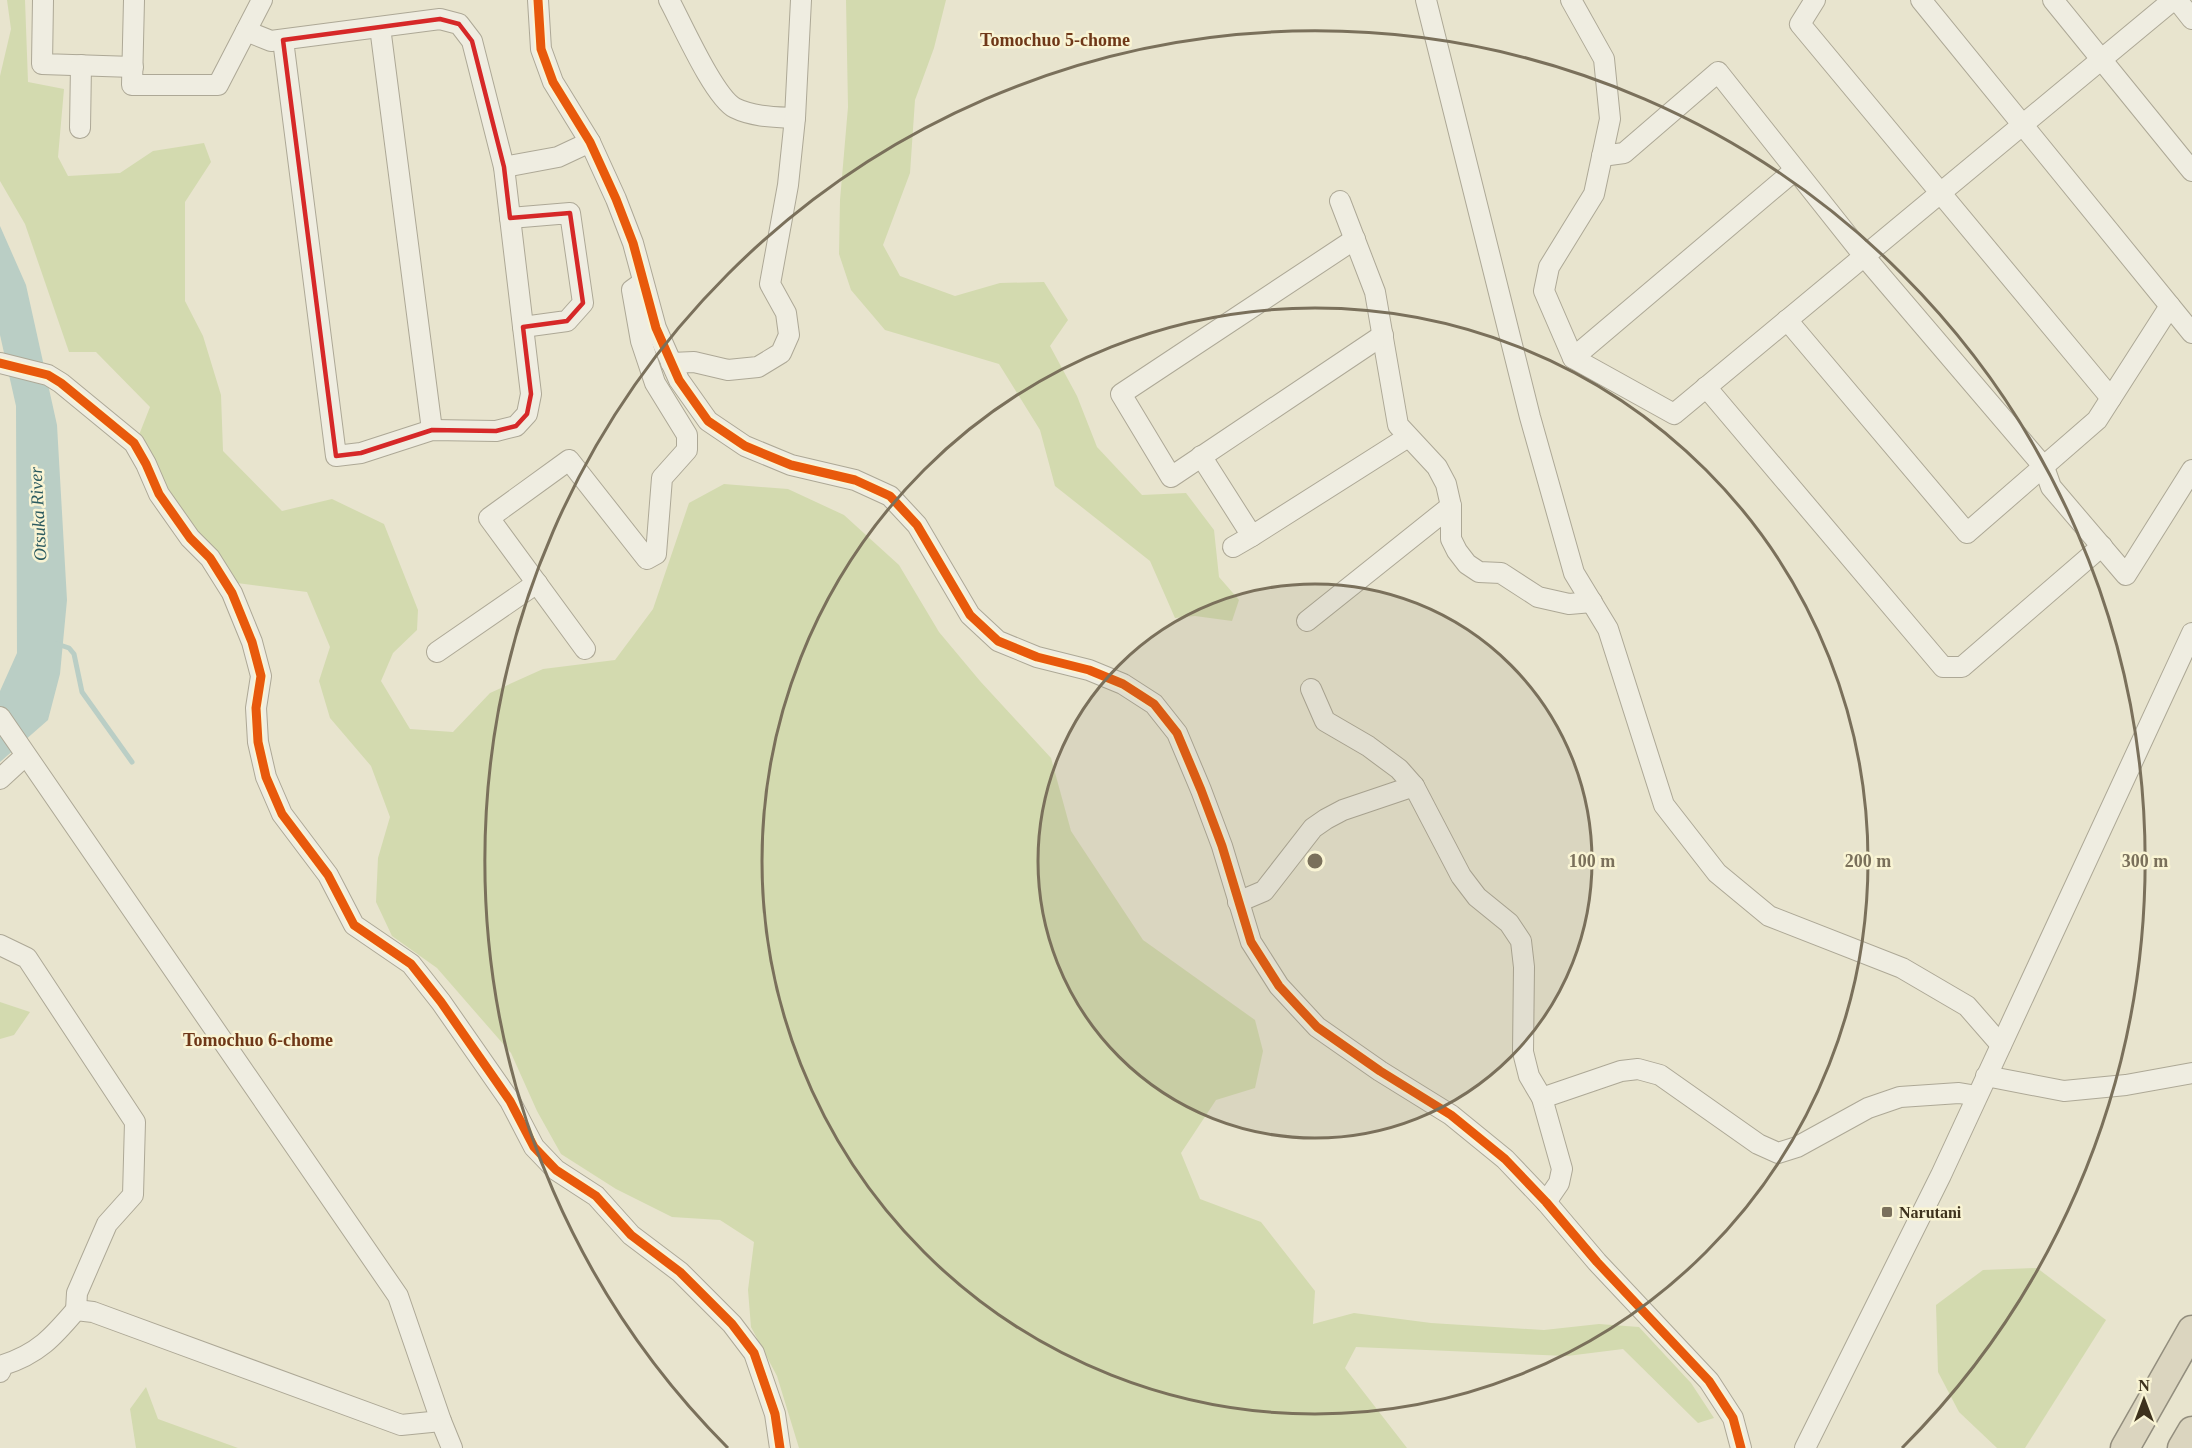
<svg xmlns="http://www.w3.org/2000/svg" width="2192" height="1448" font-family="Georgia,serif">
	<rect width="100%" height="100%" fill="#e8e4ce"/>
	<!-- green -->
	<g fill="#d3daaf">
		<polygon points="7,0 25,0 28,82 64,89 58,157 68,176 120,173 153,151 204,143 211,162 185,202 185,301 203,336 221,395 223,451 282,511 332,499 384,524 418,610 417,630 393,653 381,681 410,729 453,732 490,693 543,669 615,660 653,609 689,503 724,484 788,489 844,515 899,565 939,632 980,681 1051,758 1071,831 1143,940 1255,1020 1263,1051 1255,1088 1216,1100 1181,1153 1200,1199 1261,1222 1315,1291 1313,1324 1354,1313 1431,1323 1544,1330 1599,1324 1639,1327 1691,1383 1714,1418 1698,1423 1623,1349 1567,1356 1356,1347 1345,1368 1407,1448 799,1448 777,1376 751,1327 748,1290 754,1242 720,1220 672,1217 616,1189 561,1154 537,1111 511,1053 437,968 392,936 376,902 378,858 390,817 371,766 330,718 319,681 330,647 307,592 237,583 187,524 137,440 150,407 96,352 69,352 25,224 0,181 0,76 11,29"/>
		<polygon points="846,0 946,0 934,48 915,100 910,173 883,245 900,276 955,296 1000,283 1044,282 1068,320 1050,346 1077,396 1097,447 1142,495 1186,493 1214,530 1219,577 1239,600 1232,621 1195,616 1175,618 1150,561 1055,486 1040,430 999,364 885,330 851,290 839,254 840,200 848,107"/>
		<polygon points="0,1002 30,1012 14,1035 0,1039"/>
		<polygon points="2037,1268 2106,1320 2025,1448 1997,1448 1959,1412 1938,1372 1936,1305 1983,1270"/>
		<polygon points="146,1387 158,1419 238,1448 136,1448 130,1409"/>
	</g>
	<!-- water -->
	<polygon fill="#bacec5" points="0,226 26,285 57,425 67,600 60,674 48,720 0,762 0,691 17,653 16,406 0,335"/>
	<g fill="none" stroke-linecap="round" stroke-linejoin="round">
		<!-- stream -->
		<polyline stroke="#bacec5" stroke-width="5" points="57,644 69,648 74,654 82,692 132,762"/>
		<!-- minor casing -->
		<g stroke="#ada896" stroke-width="22">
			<g id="minor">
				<polyline points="43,0 42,64 133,67"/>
				<polyline points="134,0 132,85 218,85 262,0"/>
				<polyline points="538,0 541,49 553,82 590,142 616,199 633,243 656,328 679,380 708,421 745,446 791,465 855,480 890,496 917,525 970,615 998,641 1037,657 1089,670 1123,684 1154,704 1177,733 1201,790 1222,846 1251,942 1279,986 1317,1027 1380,1071 1451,1115 1505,1159 1546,1202 1597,1262 1709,1381 1733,1418 1741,1448"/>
				<path d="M669,0c13,24 45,97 66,108 18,9 41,9 60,10"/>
				<polyline points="1426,0 1530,417 1574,573 1608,629 1664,805 1717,873 1769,916 1902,968 1967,1006 2001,1045"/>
				<polyline points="1571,0 1604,59 1610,119 1594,194 1549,267 1544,291 1573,358 1674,414 2173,0"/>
				<polyline points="1815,0 1800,24 2111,398"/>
				<polyline points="1921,0 2192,333"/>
				<polyline points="2053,0 2192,171"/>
				<polyline points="2177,0 2192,19"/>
				<polyline points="380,27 432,430"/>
				<polyline points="246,31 271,41 440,19 459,24 472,41 504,167 531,394 527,414 516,426 496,431 432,430 361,453 336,456 283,40"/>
				<polyline points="80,128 81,65"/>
				<polyline points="1602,156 1624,153 1718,72 1864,256 2044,467 2051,487 2126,575 2192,470"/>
				<polyline points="504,167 558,157 590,142"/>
				<polyline points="1340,201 1375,292 1398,425 1437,467 1446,484 1451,506 1451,539 1457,551 1467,564 1479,572 1501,573 1538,597 1569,604 1592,602"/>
				<polyline points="510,218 570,213 583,303 567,321 523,327"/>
				<polyline points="1355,239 1121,394 1171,477 1383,335"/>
				<polyline points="1787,320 1967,533 2097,420 2170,306"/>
				<polyline points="1573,358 1795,170"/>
				<polyline points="0,363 48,375 61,383 134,443 146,464 159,494 190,538 210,558 232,593 252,642 261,676 256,708 258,742 266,777 282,814 328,875 354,925 411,964 441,1002 510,1101 534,1147 556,1170 596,1196 631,1235 680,1272 732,1324 754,1353 775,1414 780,1448"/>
				<polyline points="671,363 694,362 728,370 758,367 781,353 789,335 786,313 770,284 788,185 795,118 801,0"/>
				<polyline points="1706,387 1943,667 1962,667 2102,546"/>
				<polyline points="1201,456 1252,536 1408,437"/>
				<polyline points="1233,547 1252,536"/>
				<polyline points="1307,621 1451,506"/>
				<polyline points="585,649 489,518 569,460 647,559 656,554 662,478 687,450 687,435 655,383 641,341 632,290 643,282"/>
				<polyline points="437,652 537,583"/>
				<polyline points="1311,689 1325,721 1368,746 1399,769 1414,786 1461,876 1477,897 1509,923 1521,941 1524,967 1523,1052 1529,1076 1542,1098 1562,1169 1559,1183 1546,1202"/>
				<polyline points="0,717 398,1296 441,1421 452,1448"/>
				<polyline points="0,779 25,756"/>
				<polyline points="1238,902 1264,891 1313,828 1326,819 1343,810 1414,786"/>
				<polyline points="0,945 27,958 135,1122 133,1195 107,1224 77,1293 76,1310"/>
				<polyline points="1986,1076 2064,1091 2126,1085 2192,1073"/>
				<polyline points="1542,1098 1621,1071 1638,1069 1660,1075 1758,1144 1778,1153 1797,1147 1868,1108 1900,1097 1959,1093 1977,1096"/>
				<path d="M0,1372l3,-7c35,-11 50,-28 73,-55l17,2 308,113 40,-4"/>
				<polyline points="1805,1448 1941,1175 2192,633"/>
			</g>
		</g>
		<!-- highway casing -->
		<g stroke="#938e7e" stroke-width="31">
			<g id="highway">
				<polyline points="2125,1448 2192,1330"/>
				<polyline points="2182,1448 2192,1431"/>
			</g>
		</g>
		<!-- minor -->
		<use href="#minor" stroke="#efede1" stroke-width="20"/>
		<!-- highway -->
		<use href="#highway" stroke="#dbd5bf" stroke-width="28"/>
		<!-- cycleway casing -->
		<g stroke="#f9f4d4" stroke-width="13">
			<g id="cycleway">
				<polyline points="538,0 541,49 553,82 590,142 616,199 633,243 656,328 679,380 708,421 745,446 791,465 855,480 890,496 917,525 970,615 998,641 1037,657 1089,670 1123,684 1154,704 1177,733 1201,790 1222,846 1251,942 1279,986 1317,1027 1380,1071 1451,1115 1505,1159 1546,1202 1597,1262 1709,1381 1733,1418 1741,1448"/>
				<polyline points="0,363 48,375 61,383 134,443 146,464 159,494 190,538 210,558 232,593 252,642 261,676 256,708 258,742 266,777 282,814 328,875 354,925 411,964 441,1002 510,1101 534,1147 556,1170 596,1196 631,1235 680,1272 732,1324 754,1353 775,1414 780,1448"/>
			</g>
		</g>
		<!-- cycleway -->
		<use href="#cycleway" stroke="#e8590c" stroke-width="9"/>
	</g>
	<!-- marked area -->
	<path fill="none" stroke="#d62828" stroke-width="4.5" stroke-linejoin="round" d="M440,19l19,5 13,17 32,126 6,51 60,-5 13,90 -16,18 -44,6 8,67 -4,20 -11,12 -20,5 -64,-1 -71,23 -25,3 -53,-416z"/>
	<!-- distance rings -->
	<circle cx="1315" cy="861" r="277" fill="#7a705b" fill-opacity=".12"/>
	<g fill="none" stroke="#7a705b" stroke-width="3">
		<circle cx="1315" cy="861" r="277"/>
		<circle cx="1315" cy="861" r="553"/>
		<path d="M728 1448A830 830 0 1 1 1902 1448"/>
	</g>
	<!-- markers -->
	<rect fill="#7a705b" stroke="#f9f4d4" stroke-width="2" x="1881" y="1206" width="12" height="12" rx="3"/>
	<g text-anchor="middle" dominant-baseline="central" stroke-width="5" stroke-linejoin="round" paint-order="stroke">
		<!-- poi labels -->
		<g font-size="16" font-weight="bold" fill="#3e321d" stroke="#f9f4d4" text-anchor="start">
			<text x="1899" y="1212">Narutani</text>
		</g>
		<!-- neighbourhood labels -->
		<g font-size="18" font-weight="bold" fill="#6f3818" stroke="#f9f4d4">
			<text x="1055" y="40">Tomochuo 5-chome</text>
			<text x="258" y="1040">Tomochuo 6-chome</text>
		</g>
		<!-- water labels -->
		<g font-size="18" font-style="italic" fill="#2b5a5f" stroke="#f9f4d4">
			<text transform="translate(38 514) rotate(-93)">Otsuka River</text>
		</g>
	</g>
	<circle cx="1315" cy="861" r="9" fill="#7a705b" stroke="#f9f4d4" stroke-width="3"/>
	<g font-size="18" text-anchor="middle" font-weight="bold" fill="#7a705b" stroke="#f9f4d4" stroke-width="5" stroke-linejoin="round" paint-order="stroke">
		<text x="1592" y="867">100 m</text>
		<text x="1868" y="867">200 m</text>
		<text x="2145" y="867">300 m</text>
	</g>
	<!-- north arrow -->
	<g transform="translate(2144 1400)" stroke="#f9f4d4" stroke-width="4.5" paint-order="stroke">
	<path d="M0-4.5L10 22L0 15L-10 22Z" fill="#3e321d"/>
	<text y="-9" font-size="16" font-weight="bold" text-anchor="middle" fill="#3e321d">N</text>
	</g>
</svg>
